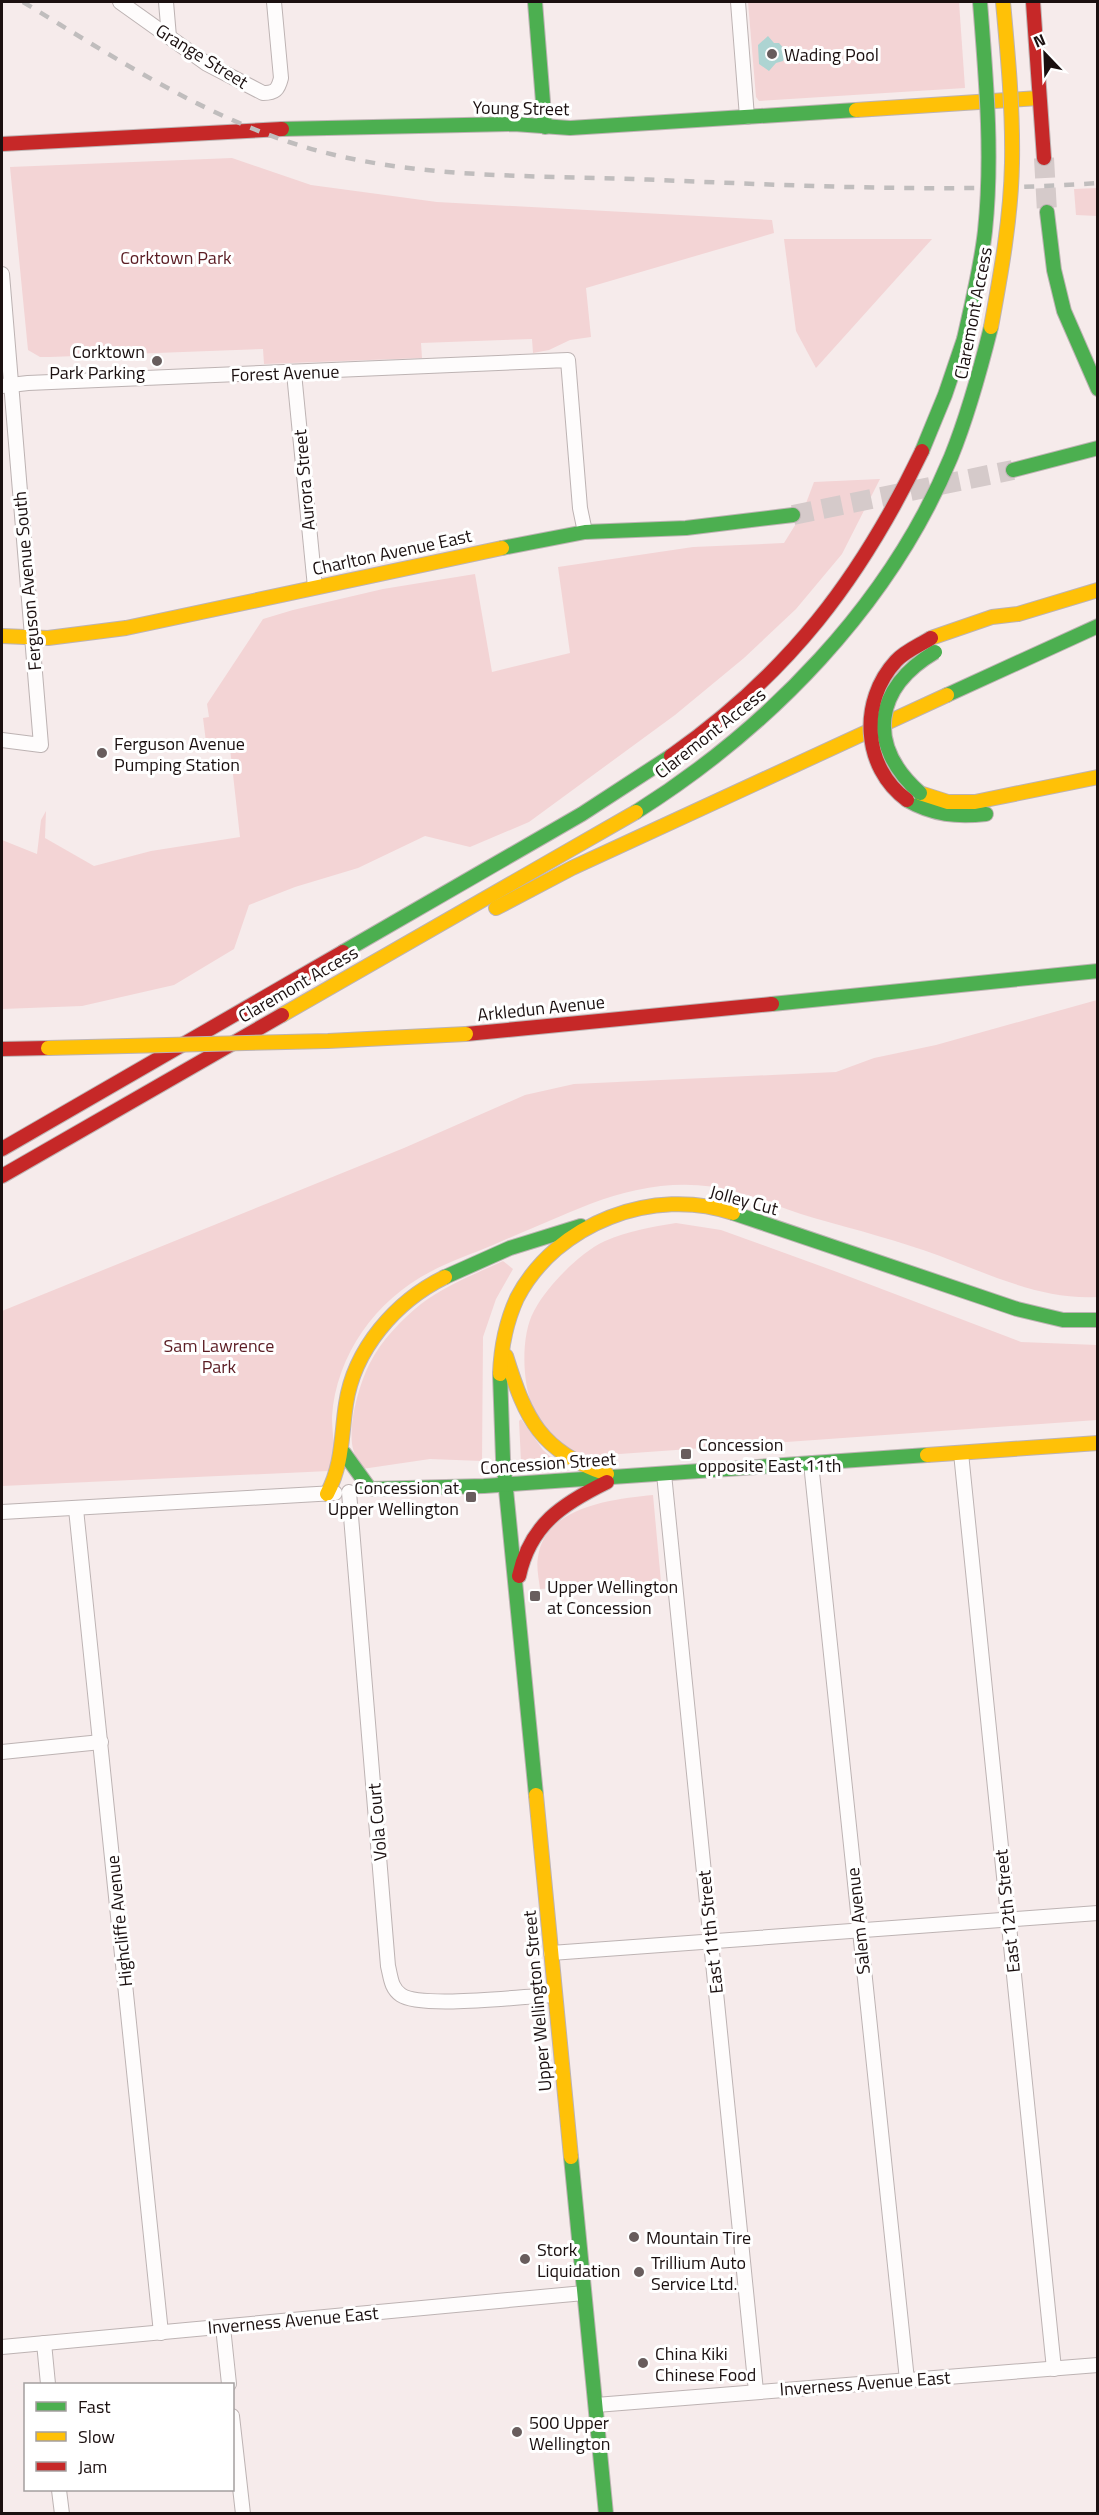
<svg xmlns="http://www.w3.org/2000/svg" width="1099" height="2515" font-family="'Titillium Web',sans-serif">
	<rect width="100%" height="100%" fill="#f6ebeb"/>
	<!-- green -->
	<g fill="#f3d4d5">
		<polygon points="748,2 959,2 965,88 759,101 756,97"/>
		<polygon points="232,158 311,185 437,202 772,220 774,233 586,288 591,337 570,340 549,350 533,353 532,339 421,343 422,358 264,364 263,349 50,357 40,357 28,350 10,167"/>
		<polygon points="1097,188 1097,216 1076,215 1074,189"/>
		<polygon points="784,239 932,239 816,368 796,331"/>
		<polygon points="880,479 842,554 796,609 744,658 675,715 529,822 470,847 425,836 358,868 295,887 249,905 234,949 174,985 82,1006 2,1009 2,840 37,854 41,820 46,811 45,838 94,866 151,851 240,837 230,748 207,750 203,718 209,717 207,704 263,619 293,610 383,589 475,574 492,672 570,653 558,567 693,547 784,543 802,514 814,482"/>
		<path d="M1097,1000v297c-55,3 -106,-22 -157,-41 -41,-15 -83,-26 -126,-38 -26,-7 -51,-19 -77,-26 -50,-14 -99,-6 -147,12 -32,13 -65,27 -97,41 -21,9 -43,16 -63,27 -54,28 -94,83 -98,145 0,15 3,31 4,45l-7,9 -327,15v-175l402,-163 121,-53 49,-11 262,-12 38,-14 62,-13z"/>
		<path d="M676,1223l45,7 116,42 184,70 76,3v75l-520,37c-18,-13 -35,-31 -45,-52 -10,-24 -11,-71 2,-94 8,-15 19,-28 31,-40 11,-11 25,-23 40,-30 23,-10 47,-14 71,-18z"/>
		<path d="M503,1261l10,8 -17,30 -13,38 -1,124 -52,-2 -68,10c-2,-5 -6,-11 -8,-17 -8,-22 5,-68 16,-89 11,-22 32,-44 51,-59 25,-19 54,-30 82,-43z"/>
		<polygon points="521,1419 543,1450 553,1459 521,1461 519,1421"/>
		<path d="M653,1495l8,87 -121,7c-1,-10 -4,-22 -2,-32 7,-51 76,-58 115,-62z"/>
	</g>
	<!-- water -->
	<polygon fill="#add4d2" points="768,36 774,43 779,43 787,52 783,61 776,63 769,71 759,64 758,45"/>
	<g fill="none" stroke-linecap="round" stroke-linejoin="round">
		<!-- secondary-tunnel -->
		<g stroke="#d5caca" stroke-width="20" stroke-dasharray="20 10" stroke-linecap="butt">
			<polyline points="1044,158 1047,212"/>
			<polyline points="793,515 1013,470"/>
		</g>
		<!-- street casing -->
		<g stroke="#bdb3b3" stroke-width="16">
			<g id="street">
				<path d="M120,2l87,62 56,29c12,0 15,-3 18,-15l-7,-76"/>
				<polyline points="166,2 169,37"/>
				<polyline points="738,2 747,117"/>
				<polyline points="2,274 41,745 2,740"/>
				<polyline points="294,373 315,587"/>
				<polyline points="2,386 28,383 568,360 580,508 585,532"/>
				<polyline points="961,1453 1054,2369"/>
				<polyline points="811,1463 907,2380"/>
				<polyline points="664,1474 756,2391"/>
				<path d="M349,1492l39,474c3,12 3,22 13,29 20,14 124,1 153,0"/>
				<polyline points="76,1509 161,2333"/>
				<polyline points="2,1512 335,1493"/>
				<polyline points="2,1752 101,1742"/>
				<polyline points="551,1953 1098,1913"/>
				<polyline points="223,2327 229,2384"/>
				<polyline points="44,2343 48,2384"/>
				<polyline points="2,2347 584,2293"/>
				<polyline points="596,2405 1098,2365"/>
				<polyline points="232,2416 243,2514"/>
				<polyline points="59,2490 62,2514"/>
			</g>
		</g>
		<!-- fast casing -->
		<g stroke="#bdb3b3" stroke-width="16">
			<g id="fast">
				<polyline points="535,2 545,127"/>
				<polyline points="282,129 514,124 570,128 856,110"/>
				<polyline points="1047,212 1054,270 1064,311 1098,389"/>
				<polyline points="922,451 945,395 964,339"/>
				<polyline points="1013,470 1098,448"/>
				<polyline points="502,548 585,532 686,528 793,515"/>
				<polyline points="947,695 1098,626"/>
				<path d="M907,800c26,15 50,17 79,14"/>
				<path d="M636,812c133,-84 254,-207 315,-355 17,-42 29,-86 40,-130"/>
				<polyline points="343,952 582,814 671,756"/>
				<polyline points="772,1004 1098,971"/>
				<polyline points="733,1213 1017,1309 1063,1320 1098,1320"/>
				<polyline points="445,1277 510,1248 581,1226"/>
				<polyline points="500,1374 503,1459 536,1795"/>
				<polyline points="344,1453 370,1489 484,1486 927,1455"/>
				<polyline points="571,2157 606,2514"/>
			</g>
		</g>
		<!-- slow casing -->
		<g stroke="#bdb3b3" stroke-width="16">
			<g id="slow">
				<polyline points="856,110 1039,98"/>
				<polyline points="2,636 48,638 126,628 502,548"/>
				<polyline points="931,638 992,617 1018,614 1098,590"/>
				<polyline points="920,793 948,802 975,802 1098,777"/>
				<polyline points="496,908 572,868 947,695"/>
				<polyline points="282,1015 636,812"/>
				<path d="M506,1356c20,64 34,95 101,118"/>
				<path d="M500,1374c1,-26 6,-52 17,-76 39,-75 137,-112 216,-85"/>
				<polyline points="927,1455 1098,1443"/>
				<path d="M327,1494c16,-30 14,-58 19,-90 8,-55 50,-103 99,-127"/>
				<polyline points="536,1795 571,2157"/>
			</g>
		</g>
		<!-- jam casing -->
		<g stroke="#bdb3b3" stroke-width="16">
			<g id="jam">
				<polyline points="1033,2 1044,158"/>
				<polyline points="2,144 282,129"/>
				<path d="M671,756c118,-83 189,-176 251,-305"/>
				<polyline points="466,1034 772,1004"/>
				<polyline points="2,1049 48,1048"/>
				<polyline points="2,1149 343,952"/>
				<polyline points="2,1176 282,1015"/>
				<path d="M519,1576c11,-51 43,-72 88,-94"/>
			</g>
		</g>
		<!-- street -->
		<use href="#street" stroke="#fefcfc" stroke-width="14"/>
		<!-- fast -->
		<use href="#fast" stroke="#4caf50" stroke-width="14"/>
		<!-- slow -->
		<use href="#slow" stroke="#ffc107" stroke-width="14"/>
		<!-- jam -->
		<use href="#jam" stroke="#c62828" stroke-width="14"/>
		<!-- rail -->
		<path stroke="#c0bdbd" stroke-width="4.5" stroke-dasharray="10 10" stroke-linecap="butt" d="M23,2c86,52 170,108 266,140 111,37 230,33 344,37 155,6 310,15 465,4"/>
		<!-- fast-bridge casing -->
		<g stroke="#bdb3b3" stroke-width="16" stroke-linecap="butt">
			<g id="fast-bridge">
				<path d="M964,339c8,-36 17,-72 21,-108 8,-76 1,-153 -5,-229"/>
				<path d="M920,793c-54,-48 -46,-105 15,-141"/>
			</g>
		</g>
		<!-- slow-bridge casing -->
		<g stroke="#bdb3b3" stroke-width="16" stroke-linecap="butt">
			<g id="slow-bridge">
				<path d="M991,327c10,-54 20,-109 21,-164 1,-54 -4,-107 -9,-161"/>
				<polyline points="48,1048 328,1041 466,1034"/>
			</g>
		</g>
		<!-- jam-bridge casing -->
		<g stroke="#bdb3b3" stroke-width="16" stroke-linecap="butt">
			<path id="jam-bridge" d="M907,800c-45,-33 -48,-99 -11,-139 9,-10 24,-16 35,-23"/>
		</g>
		<!-- fast-bridge -->
		<use href="#fast-bridge" stroke="#4caf50" stroke-width="14"/>
		<!-- slow-bridge -->
		<use href="#slow-bridge" stroke="#ffc107" stroke-width="14"/>
		<!-- jam-bridge -->
		<use href="#jam-bridge" stroke="#c62828" stroke-width="14"/>
	</g>
	<!-- markers -->
	<g fill="#685d5d" stroke="#fff" stroke-width="2">
		<circle cx="772" cy="54" r="6"/>
		<circle cx="157" cy="361" r="6"/>
		<circle cx="102" cy="753" r="6"/>
		<rect x="680" y="1448" width="12" height="12" rx="3"/>
		<rect x="465" y="1491" width="12" height="12" rx="3"/>
		<rect x="529" y="1590" width="12" height="12" rx="3"/>
		<circle cx="634" cy="2237" r="6"/>
		<circle cx="525" cy="2259" r="6"/>
		<circle cx="639" cy="2272" r="6"/>
		<circle cx="643" cy="2363" r="6"/>
		<circle cx="517" cy="2432" r="6"/>
	</g>
	<g text-anchor="middle" dominant-baseline="central" stroke-width="6" stroke-linejoin="round" paint-order="stroke">
		<!-- poi labels -->
		<g font-size="18" fill="#1b1010" stroke="#fff" text-anchor="start">
			<text x="784" y="54">Wading Pool</text>
			<text x="145" y="351" text-anchor="end">Corktown<tspan x="145" dy="21">Park Parking</tspan></text>
			<text x="114" y="743">Ferguson Avenue<tspan x="114" dy="21">Pumping Station</tspan></text>
			<text x="698" y="1444">Concession<tspan x="698" dy="21">opposite East 11th</tspan></text>
			<text x="459" y="1487" text-anchor="end">Concession at<tspan x="459" dy="21">Upper Wellington</tspan></text>
			<text x="547" y="1586">Upper Wellington<tspan x="547" dy="21">at Concession</tspan></text>
			<text x="646" y="2237">Mountain Tire</text>
			<text x="537" y="2249">Stork<tspan x="537" dy="21">Liquidation</tspan></text>
			<text x="651" y="2262">Trillium Auto<tspan x="651" dy="21">Service Ltd.</tspan></text>
			<text x="655" y="2353">China Kiki<tspan x="655" dy="21">Chinese Food</tspan></text>
			<text x="529" y="2422">500 Upper<tspan x="529" dy="21">Wellington</tspan></text>
		</g>
		<!-- street labels -->
		<g font-size="18" fill="#1b1010" stroke="#fff">
			<text transform="translate(202 56) rotate(32)">Grange Street</text>
			<text transform="translate(521 108) rotate(1)">Young Street</text>
			<text transform="translate(973 313) rotate(-79)">Claremont Access</text>
			<text transform="translate(285 373) rotate(-2)">Forest Avenue</text>
			<text transform="translate(304 480) rotate(-95)">Aurora Street</text>
			<text transform="translate(392 552) rotate(-12)">Charlton Avenue East</text>
			<text transform="translate(27 581) rotate(-95)">Ferguson Avenue South</text>
			<text transform="translate(710 733) rotate(-38)">Claremont Access</text>
			<text transform="translate(298 984) rotate(-30)">Claremont Access</text>
			<text transform="translate(541 1008) rotate(-6)">Arkledun Avenue</text>
			<text transform="translate(744 1200) rotate(15)">Jolley Cut</text>
			<text transform="translate(548 1463) rotate(-4)">Concession Street</text>
			<text transform="translate(377 1822) rotate(-95)">Vola Court</text>
			<text transform="translate(1007 1911) rotate(-96)">East 12th Street</text>
			<text transform="translate(119 1921) rotate(-96)">Highcliffe Avenue</text>
			<text transform="translate(858 1921) rotate(-96)">Salem Avenue</text>
			<text transform="translate(710 1932) rotate(-96)">East 11th Street</text>
			<text transform="translate(537 2001) rotate(-95)">Upper Wellington Street</text>
			<text transform="translate(293 2320) rotate(-5)">Inverness Avenue East</text>
			<text transform="translate(865 2383) rotate(-4)">Inverness Avenue East</text>
		</g>
		<!-- park labels -->
		<g font-size="18" fill="#5b1c23" stroke="#fff">
			<text x="176" y="257">Corktown Park</text>
			<text x="219" y="1345">Sam Lawrence<tspan x="219" dy="21">Park</tspan></text>
		</g>
	</g>
	<!-- border -->
	<rect width="1099" height="2515" fill="none" stroke="#1b1010" stroke-width="6"/>
	<!-- legend -->
	<rect x="24" y="2383" width="210" height="108" fill="#ffffff" stroke="#a49f9f" stroke-width="1.5"/>
	<rect x="36" y="2402" width="30" height="9" fill="#4caf50" stroke="#a49f9f" stroke-width="1.5"/>
	<text x="78" y="2413" font-size="18" fill="#1b1010">Fast</text>
	<rect x="36" y="2432" width="30" height="9" fill="#ffc107" stroke="#a49f9f" stroke-width="1.5"/>
	<text x="78" y="2443" font-size="18" fill="#1b1010">Slow</text>
	<rect x="36" y="2462" width="30" height="9" fill="#c62828" stroke="#a49f9f" stroke-width="1.5"/>
	<text x="78" y="2473" font-size="18" fill="#1b1010">Jam</text>
	<!-- north arrow -->
	<g transform="translate(1045 54) rotate(337)" stroke="#ffffff" stroke-width="4.5" paint-order="stroke">
	<path d="M0-4.5L10 22L0 15L-10 22Z" fill="#1b1010"/>
	<text y="-9" font-size="16" font-weight="bold" text-anchor="middle" fill="#1b1010">N</text>
	</g>
</svg>
